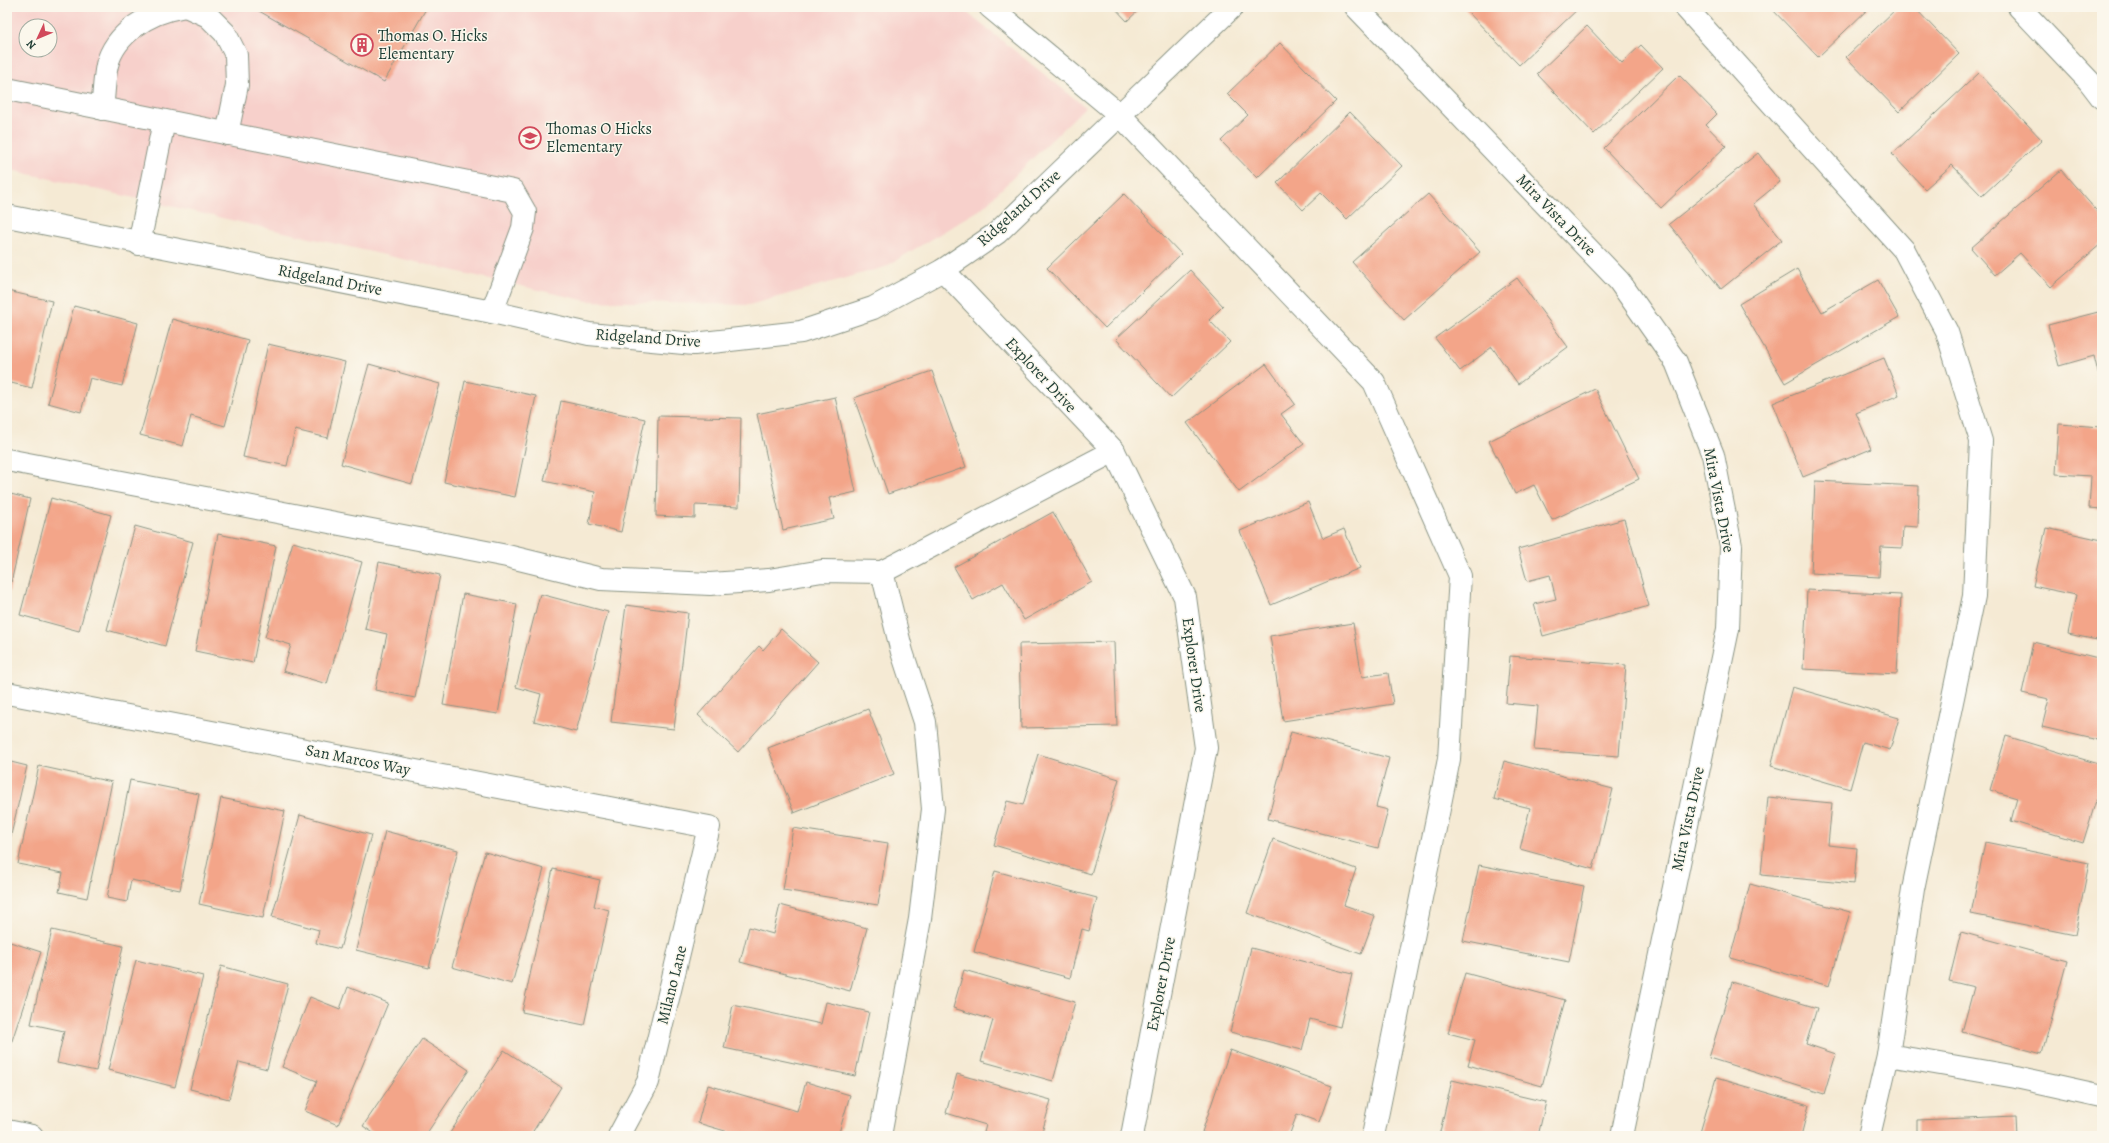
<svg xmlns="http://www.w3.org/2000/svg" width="2109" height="1143" font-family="Alegreya,serif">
	<rect width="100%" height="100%" fill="#fbf7ec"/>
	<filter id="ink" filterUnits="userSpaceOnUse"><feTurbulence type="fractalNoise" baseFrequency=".025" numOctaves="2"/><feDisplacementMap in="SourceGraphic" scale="8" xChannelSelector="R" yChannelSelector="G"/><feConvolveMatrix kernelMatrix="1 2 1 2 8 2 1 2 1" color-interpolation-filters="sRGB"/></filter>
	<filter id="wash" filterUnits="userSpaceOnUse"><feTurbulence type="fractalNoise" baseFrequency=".012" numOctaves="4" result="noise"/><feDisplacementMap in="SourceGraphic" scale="16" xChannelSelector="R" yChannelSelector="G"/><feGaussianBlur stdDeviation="0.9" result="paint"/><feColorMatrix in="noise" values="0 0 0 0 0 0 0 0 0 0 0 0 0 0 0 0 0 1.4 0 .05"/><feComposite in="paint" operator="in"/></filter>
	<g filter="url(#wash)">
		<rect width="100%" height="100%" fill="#f5ead4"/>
		<!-- built -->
		<path fill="#f7d0cb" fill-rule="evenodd" d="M7,7h953l125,100 -104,102 -96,58 -136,38 -162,-4 -580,-132zM26,26h24v24h-24z"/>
		<g id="blocks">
			<!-- building -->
			<g fill="#f3a589">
				<polygon points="252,7 427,7 384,82"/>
				<polygon points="1114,7 1142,7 1127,21"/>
				<polygon points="1467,7 1580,7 1519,65 1465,9"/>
				<polygon points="1770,7 1870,7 1818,57"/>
				<polygon points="1898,7 1914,7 1959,54 1899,112 1846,57"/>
				<polygon points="1587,26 1622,63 1641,45 1663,68 1594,134 1537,74"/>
				<polygon points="1280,43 1336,101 1257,178 1221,141 1248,115 1227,94"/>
				<polygon points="1979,73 2042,140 1982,196 1952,165 1925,189 1892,154"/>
				<polygon points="1679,75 1717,114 1706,125 1726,146 1661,208 1604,148"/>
				<polygon points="1350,112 1402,166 1347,219 1321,193 1303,210 1277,183"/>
				<polygon points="1758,153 1780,182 1753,204 1782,240 1721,289 1669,224"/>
				<polygon points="2061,170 2102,217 2102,243 2051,287 2020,253 1995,275 1971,248"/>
				<polygon points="1124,194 1181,254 1105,328 1047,268"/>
				<polygon points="1428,194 1480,252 1404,320 1352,262"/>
				<polygon points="1797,269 1822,312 1878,280 1899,317 1785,383 1739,304"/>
				<polygon points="1190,270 1223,306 1209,320 1230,342 1171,398 1116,339"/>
				<polygon points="1517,278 1568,347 1518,384 1492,347 1460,371 1435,338"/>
				<polygon points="7,291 52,301 32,388 7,382"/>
				<polygon points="74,306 138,323 122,386 90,378 81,412 48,403"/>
				<polygon points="2102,311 2102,385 2101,385 2094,356 2059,366 2048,325"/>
				<polygon points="172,319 248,340 225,426 191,416 183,446 140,435"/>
				<polygon points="268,344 345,362 328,438 295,430 287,466 243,457"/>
				<polygon points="1884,358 1899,395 1856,413 1871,449 1803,477 1773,403"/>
				<polygon points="369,364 440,384 412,484 341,464"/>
				<polygon points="1266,364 1295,404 1281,414 1304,444 1239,492 1187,423"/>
				<polygon points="932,371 966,467 888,494 854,398"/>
				<polygon points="465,381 536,396 515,497 444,482"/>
				<polygon points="1595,389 1639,479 1552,520 1534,485 1515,494 1489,441"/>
				<polygon points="835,397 856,492 829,498 834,519 783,530 757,414"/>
				<polygon points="561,401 645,419 621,532 589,524 595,492 544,481"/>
				<polygon points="658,416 741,418 739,507 695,505 695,518 656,516"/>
				<polygon points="2059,424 2102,427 2102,509 2089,508 2091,476 2056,474"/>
				<polygon points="1815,481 1919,486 1918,527 1903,526 1902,548 1881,547 1879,577 1811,573"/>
				<polygon points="7,493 30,499 8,596 7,596"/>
				<polygon points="51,498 111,515 79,631 20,615"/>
				<polygon points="1308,502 1323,538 1344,529 1360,568 1271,605 1240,531"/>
				<polygon points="1053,512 1092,582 1024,620 1003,583 973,600 954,567"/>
				<polygon points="1624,519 1649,606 1543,636 1534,604 1556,599 1550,575 1527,581 1518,549"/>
				<polygon points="135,526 193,542 165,646 107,630"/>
				<polygon points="2046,528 2102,540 2102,641 2068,634 2076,595 2033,586"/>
				<polygon points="218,534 276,546 253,663 195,651"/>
				<polygon points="293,542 362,562 327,684 283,671 291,645 265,637"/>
				<polygon points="379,562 440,575 415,698 375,690 387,634 365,629"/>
				<polygon points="1807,590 1901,595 1897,674 1803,669"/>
				<polygon points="463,594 517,604 498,714 443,705"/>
				<polygon points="540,594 608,612 576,732 534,721 541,694 516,687"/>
				<polygon points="626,605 688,613 674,729 611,722"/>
				<polygon points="1353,623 1362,677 1388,673 1393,704 1283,721 1270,636"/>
				<polygon points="781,629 818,662 738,752 698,715 759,646 763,650"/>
				<polygon points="1114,642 1117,726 1021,728 1019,644"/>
				<polygon points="2033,642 2102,659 2102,741 2042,727 2049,699 2022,693"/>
				<polygon points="1510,656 1626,665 1619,756 1534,750 1538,706 1506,703"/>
				<polygon points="1792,687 1899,718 1890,750 1863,742 1850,789 1771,766"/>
				<polygon points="868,709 894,774 794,813 768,748"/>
				<polygon points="1291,732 1389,758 1376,807 1388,810 1378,848 1268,819"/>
				<polygon points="2006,736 2102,765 2102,781 2083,843 2011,821 2017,798 1990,790"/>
				<polygon points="1038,754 1119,779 1091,874 994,845 1007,801 1023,805"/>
				<polygon points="7,761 27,766 8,848 7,848"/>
				<polygon points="1504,761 1613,789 1593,869 1520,849 1530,808 1494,799"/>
				<polygon points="39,766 112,782 87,898 59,892 63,873 18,864"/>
				<polygon points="130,780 199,794 180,890 131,880 127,902 107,898"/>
				<polygon points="1768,797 1832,803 1828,845 1857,848 1854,884 1761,875"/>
				<polygon points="221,798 285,811 263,918 199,904"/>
				<polygon points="300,815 371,835 340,949 316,943 319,930 272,917"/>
				<polygon points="793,828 888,843 878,905 783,890"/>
				<polygon points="385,831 458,850 429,968 356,950"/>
				<polygon points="1273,839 1356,869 1344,905 1375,916 1361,954 1247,913"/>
				<polygon points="1985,842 2089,863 2075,935 1971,914"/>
				<polygon points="485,852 544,869 512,984 452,967"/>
				<polygon points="1479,865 1584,886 1569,962 1463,941"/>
				<polygon points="553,869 600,880 594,906 609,910 584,1025 522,1012"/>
				<polygon points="995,871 1097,898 1089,931 1082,929 1070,978 974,952"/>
				<polygon points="1750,884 1850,912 1829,986 1730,958"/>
				<polygon points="780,905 867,928 850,991 740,962 749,927 773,934"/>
				<polygon points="52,930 123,946 96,1071 57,1063 64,1031 31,1024"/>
				<polygon points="1961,932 2067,961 2042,1054 1962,1032 1974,987 1949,981"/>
				<polygon points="7,941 41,952 7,1056"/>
				<polygon points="1251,948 1352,974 1340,1027 1310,1019 1302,1050 1230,1032"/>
				<polygon points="136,960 203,976 175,1087 108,1070"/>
				<polygon points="221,966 288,984 267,1069 239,1062 229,1099 190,1089"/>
				<polygon points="964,970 1075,1002 1053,1081 981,1061 993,1020 953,1008"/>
				<polygon points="1465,973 1565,1000 1542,1086 1468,1065 1475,1040 1448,1033"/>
				<polygon points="1732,982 1817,1008 1806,1044 1836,1054 1824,1094 1709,1058"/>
				<polygon points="348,987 388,1003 338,1125 305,1111 317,1081 282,1067 310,997 340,1009"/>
				<polygon points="826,1002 869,1012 855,1076 724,1048 733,1005 821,1024"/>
				<polygon points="422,1039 469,1070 425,1136 378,1136 363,1126"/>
				<polygon points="504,1050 561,1087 530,1136 448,1136"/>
				<polygon points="1230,1050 1332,1086 1319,1122 1297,1114 1289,1136 1212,1136 1202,1132"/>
				<polygon points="957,1074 1051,1100 1041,1136 983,1136 986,1125 946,1113"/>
				<polygon points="1716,1078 1809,1105 1801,1136 1699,1136"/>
				<polygon points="1452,1080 1546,1102 1538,1136 1439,1136"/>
				<polygon points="806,1082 850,1095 838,1136 742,1136 698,1123 708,1085 797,1111"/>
				<polygon points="2015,1116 2016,1136 1917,1136 1917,1120"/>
			</g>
		</g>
	</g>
	<g filter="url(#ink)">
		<use href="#blocks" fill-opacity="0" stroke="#8a9484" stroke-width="1"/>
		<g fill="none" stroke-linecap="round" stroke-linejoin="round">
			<!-- minor casing -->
			<g stroke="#8a9484" stroke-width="24">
				<g id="minor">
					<polyline points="188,7 208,16 225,33 236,55 237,85 227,134"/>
					<polyline points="990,7 1120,115 1374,382 1460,576 1449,759 1373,1136"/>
					<polyline points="1356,7 1619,281 1676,362 1713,455 1731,546 1728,629 1622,1136"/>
					<polyline points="1685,7 1904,250 1947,332 1981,441 1974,596 1913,889 1888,1055 2016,1077 2102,1096"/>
					<polyline points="2019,7 2089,81 2102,98"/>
					<polyline points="7,89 513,191 525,212 523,228 492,312"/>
					<path d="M102,109c2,-14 2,-30 5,-44 8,-32 43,-53 74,-58"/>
					<polyline points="7,216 492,312 589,334 694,344 801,332 873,308 943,270 997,233 1232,7"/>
					<polyline points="139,244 164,121"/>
					<polyline points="943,270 1114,451 1185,597 1206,748 1132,1136"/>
					<polyline points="7,460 507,556 601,579 710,584 769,580 822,571 882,572 1114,451"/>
					<polyline points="7,693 709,827 648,1082 619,1136"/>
					<polyline points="7,1131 32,1136"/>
					<polyline points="880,1136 920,919 933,809 925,722 902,652 882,572"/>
					<polyline points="1869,1136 1888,1055"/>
				</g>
			</g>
			<!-- minor -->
			<use href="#minor" stroke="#fff" stroke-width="22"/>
		</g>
	</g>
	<!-- icons -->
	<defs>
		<g id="building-ring" transform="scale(1.15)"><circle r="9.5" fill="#fbf7ec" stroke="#d1495b" stroke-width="1.5"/><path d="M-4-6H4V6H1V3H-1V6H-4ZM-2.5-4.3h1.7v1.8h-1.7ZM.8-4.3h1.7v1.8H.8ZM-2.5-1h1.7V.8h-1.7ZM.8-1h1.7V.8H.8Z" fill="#d1495b"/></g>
		<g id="school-ring" transform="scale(1.15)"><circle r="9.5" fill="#fbf7ec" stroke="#d1495b" stroke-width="1.5"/><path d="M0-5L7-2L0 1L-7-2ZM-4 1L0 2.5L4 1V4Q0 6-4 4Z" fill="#d1495b"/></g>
	</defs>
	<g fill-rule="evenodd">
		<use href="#building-ring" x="362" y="45"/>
		<use href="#school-ring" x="530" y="138"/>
	</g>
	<g text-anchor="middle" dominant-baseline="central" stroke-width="3" stroke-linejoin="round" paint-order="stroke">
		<!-- poi labels -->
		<g font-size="16" fill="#1f3d34" stroke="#fbf7ec" text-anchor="start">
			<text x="378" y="36">Thomas O. Hicks<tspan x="378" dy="18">Elementary</tspan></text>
			<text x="546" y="129">Thomas O Hicks<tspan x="546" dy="18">Elementary</tspan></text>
		</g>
		<!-- street labels -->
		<g font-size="16" fill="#1f3d34" stroke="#fbf7ec">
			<text transform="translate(1019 208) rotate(-42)">Ridgeland Drive</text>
			<text transform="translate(1556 215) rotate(46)">Mira Vista Drive</text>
			<text transform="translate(330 280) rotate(11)">Ridgeland Drive</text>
			<text transform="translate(648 338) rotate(4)">Ridgeland Drive</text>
			<text transform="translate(1041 375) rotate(47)">Explorer Drive</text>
			<text transform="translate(1719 500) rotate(79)">Mira Vista Drive</text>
			<text transform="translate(1194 665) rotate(82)">Explorer Drive</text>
			<text transform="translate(358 760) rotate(11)">San Marcos Way</text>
			<text transform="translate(1688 819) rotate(-78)">Mira Vista Drive</text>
			<text transform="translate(1161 984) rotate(-79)">Explorer Drive</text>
			<text transform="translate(672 985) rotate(-76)">Milano Lane</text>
		</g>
	</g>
	<!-- margin -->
	<rect width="2109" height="1143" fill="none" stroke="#fbf7ec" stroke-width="24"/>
	<!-- north arrow -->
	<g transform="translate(38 38) rotate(226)"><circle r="19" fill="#fbf7ec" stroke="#a3ada2"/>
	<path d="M0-3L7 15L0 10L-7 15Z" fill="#d1495b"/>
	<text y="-6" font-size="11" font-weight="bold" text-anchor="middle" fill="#1f3d34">N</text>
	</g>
</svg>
